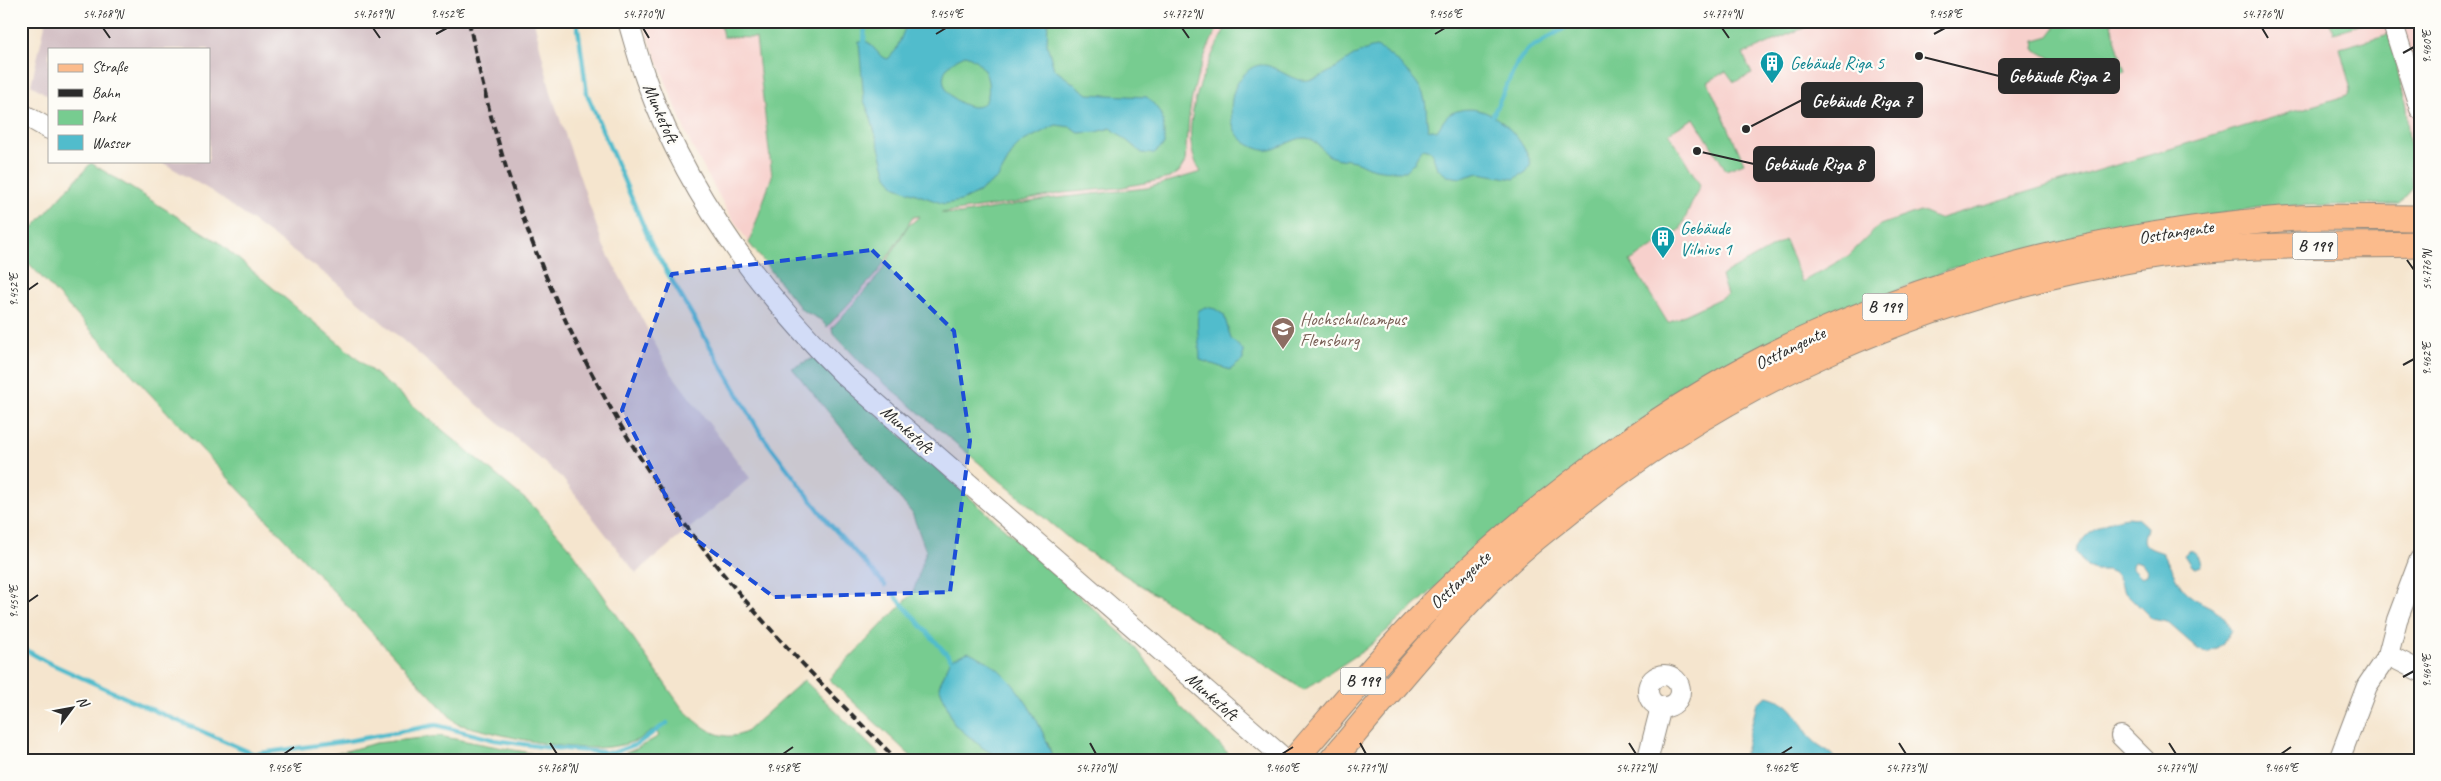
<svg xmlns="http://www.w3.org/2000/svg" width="2441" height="781" font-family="Caveat,sans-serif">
	<rect width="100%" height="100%" fill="#fdfcf7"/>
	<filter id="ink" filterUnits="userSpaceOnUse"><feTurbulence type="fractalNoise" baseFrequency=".02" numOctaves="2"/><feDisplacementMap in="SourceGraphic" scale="10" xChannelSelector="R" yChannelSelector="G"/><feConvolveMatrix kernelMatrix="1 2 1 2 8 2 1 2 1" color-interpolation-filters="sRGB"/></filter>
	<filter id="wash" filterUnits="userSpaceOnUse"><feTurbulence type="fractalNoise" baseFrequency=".0096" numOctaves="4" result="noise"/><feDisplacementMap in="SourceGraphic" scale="20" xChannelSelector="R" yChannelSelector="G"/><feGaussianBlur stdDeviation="1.12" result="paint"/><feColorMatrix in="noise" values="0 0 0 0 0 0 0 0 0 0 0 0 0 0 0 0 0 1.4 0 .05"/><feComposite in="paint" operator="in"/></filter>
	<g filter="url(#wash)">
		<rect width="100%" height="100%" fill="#f5e5ce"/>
		<!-- built -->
		<polygon fill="#f7d0cc" points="642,21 2420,21 2420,186 2248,191 2023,228 1073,542 865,367 821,320 802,310 749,243 728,212 690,143"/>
		<!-- industrial -->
		<polygon fill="#d2bec3" points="46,21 534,21 551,93 603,245 669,370 750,478 636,573 562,478 332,279 213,192 160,161 209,161 209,49 49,49 49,96 31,85"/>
		<!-- green -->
		<g fill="#77cc90" stroke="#517c5e">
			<path d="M720,21h501c-18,34 -32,72 -33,111l1,1h-2l-2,29 -6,10 -9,6 -52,10 -56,5 -48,10 -73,10 19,1 88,-15 99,-11 54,-16c-28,-42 7,-111 28,-151h591l-77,33 9,20 -18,8 -8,-11 -18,11 36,81 -18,7 -32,-52 -25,15 31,52 -20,45 -50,31 38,62 59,-28 -6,-19 64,-36 17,42 46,-26 32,-31 40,-14 18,8 410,-124 3,-5 -11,-42 49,-14 17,73 7,81 -14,16 -132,2 -141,24 -170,37 -82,32 -349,210 -159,140 -62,41 -231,-148 -208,-175 -32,-34 -1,-5 47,-53 28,-48 13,-11 -7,1 -35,55 -51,55 -6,-7 -19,-10 -53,-67 23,-67 -16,-138 -33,-1z"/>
			<polygon points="2040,21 2110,21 2125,72 2094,82 2034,49 2035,40 2049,36 2055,28 2054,22 2040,24"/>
			<polygon points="2329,21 2372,21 2333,33"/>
			<path d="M91,163l127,79 314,263 36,40 114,163c17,17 39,37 64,24l58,-52 81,80h-548l-6,-5 45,-12 63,-7 107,20 65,3 25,-10 23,-13 -4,-7c-7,4 -15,11 -23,13 -47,17 -128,-7 -175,-18l-436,-469v-14z"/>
			<polygon points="814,358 1133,644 1180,706 1235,760 1053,760 1047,741 954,724 1003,760 915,760 829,679 913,593 926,551 912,513 792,368"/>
		</g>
		<!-- water -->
		<g fill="#51bccc" stroke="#3e747c" fill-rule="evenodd">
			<path d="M908,21h140l-1,23 7,25 34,25 59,3c18,18 17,23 17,48l-11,9 -11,-1 -31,-25 -14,4 -18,1 -8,-6 -15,-2 -34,17 -8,8 -16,28 -22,16 -15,7 -17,3 -48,-17 -9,-11 -17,-61 -6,-14 -5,-59h9l14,15 6,2 8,-9zM965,55c17,5 26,23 23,40 -7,35 -80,-16 -23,-40z"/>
			<path d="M1376,47c14,5 45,35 48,50 3,10 2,21 4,32l9,2c4,-6 9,-16 15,-18 34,-16 70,21 79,51l-5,8 -12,7 -35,-6 -18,5 -14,-2 -10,-8 -6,-17 -10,-2 -7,14 -8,8c-12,0 -27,0 -38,-4 -5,-2 -9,-5 -14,-6 -7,-2 -15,-1 -22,-4 -11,-4 -13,-18 -26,-19 -14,-1 -30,15 -43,12 -15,-3 -29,-14 -31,-29 -2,-14 -1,-31 9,-43 25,-32 41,5 67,2 24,-3 43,-29 68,-33z"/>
			<path d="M1206,307l9,2 9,6 7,24 12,11v10l-13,10 -30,-10c0,-13 -5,-40 -1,-50z"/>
			<path d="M2128,517l9,1 10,9c0,4 -3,8 -3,12 0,10 13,11 19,14 6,10 15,33 24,40 17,15 34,12 44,37l-8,14 -15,9 -9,-3 -32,-28 -15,-3 -27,-27 -10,-19 -7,-3h-13l-8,-3 -11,-15c8,-22 30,-32 52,-35zM2135,561l7,2 5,7 -1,5 -5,2 -9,-9v-3z"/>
			<path d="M2188,551c6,-2 12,6 13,12l-1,3 -5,2 -4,-2 -7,-11z"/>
			<path d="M969,652c8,4 17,8 24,13 28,22 50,61 60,95h-50l-20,-12 -29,-24 -15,-38 12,-27z"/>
			<path d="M1768,696c29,8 28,24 45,44 7,8 18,10 24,20h-94l14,-57z"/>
			<polygon points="331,755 337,760 272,760 273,758"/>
		</g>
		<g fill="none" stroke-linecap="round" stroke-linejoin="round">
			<!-- stream -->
			<g stroke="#51bccc" stroke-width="4.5">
				<polyline points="577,21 587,94 652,246 761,434 828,522 885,585"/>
				<polyline points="864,42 865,21"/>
				<polyline points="1493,115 1517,63 1526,51 1576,21"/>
				<polyline points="895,596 951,659"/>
				<polyline points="21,647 45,661 146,707 254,754 348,741 436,725 495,740 543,747 612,753 637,744 667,723"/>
			</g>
		</g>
	</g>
	<g filter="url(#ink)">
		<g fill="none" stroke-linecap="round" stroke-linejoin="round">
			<!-- minor casing -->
			<g stroke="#90887c" stroke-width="22">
				<g id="minor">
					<path d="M628,21c6,20 11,39 18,59 41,113 113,211 198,295l442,385"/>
					<polyline points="2392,21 2420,109"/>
					<polyline points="21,113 49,129"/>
					<polyline points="2388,655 2420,671"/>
					<circle cx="1664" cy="691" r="16"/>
					<polyline points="2121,736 2145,760"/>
					<polyline points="1650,760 1649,754 1661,707"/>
					<polyline points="2339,760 2367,686 2388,655 2397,620 2420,559"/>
				</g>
			</g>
			<!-- major casing -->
			<g stroke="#90887c" stroke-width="27">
				<g id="major">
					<path d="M1294,760c46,-53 90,-107 139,-156 106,-105 246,-210 383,-270 142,-63 299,-100 454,-114 49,-5 100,-2 150,-2"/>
					<path d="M1332,760c56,-66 110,-134 172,-194 18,-18 38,-33 58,-49 165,-136 363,-222 574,-258 93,-16 190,-13 284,-15"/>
				</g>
			</g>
			<!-- minor -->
			<use href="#minor" stroke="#fff" stroke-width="20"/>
			<!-- major -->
			<use href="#major" stroke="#fbbb8c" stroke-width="25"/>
			<!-- rail -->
			<path stroke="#2b2b2b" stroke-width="4" stroke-dasharray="8 4" stroke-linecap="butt" d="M469,21c35,182 107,351 215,502 62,86 138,162 213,237"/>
		</g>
	</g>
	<!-- marked area -->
	<path fill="#1d4ed8" fill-opacity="0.2" stroke="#1d4ed8" stroke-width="4" stroke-dasharray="10 6" stroke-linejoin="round" d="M872,250l82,81 16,110 -20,151 -176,5 -91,-67 -61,-120 50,-136z"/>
	<!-- ticks -->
	<path fill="none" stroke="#2b2b2b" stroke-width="2" d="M103,28l7,10M373,28l7,10M643,28l6,10M1182,28l7,10M1722,28l7,10M2262,28l6,10M436,34l11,-6M936,34l10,-6M1435,34l10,-6M1934,34l11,-6M2403,53l11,-6M2407,260l7,10M28,290l10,-7M2403,365l11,-6M28,602l10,-7M2403,677l11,-6M550,743l7,11M1090,743l6,11M1360,743l6,11M1629,743l7,11M1899,743l7,11M2169,743l7,11M284,754l10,-7M783,754l10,-7M1282,754l11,-7M1781,754l11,-7M2281,754l10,-7"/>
	<!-- icons -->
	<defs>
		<g id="building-pin" transform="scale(1.25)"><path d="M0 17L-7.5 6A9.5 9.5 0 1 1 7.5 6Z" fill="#0f9aa8" stroke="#fdfcf7"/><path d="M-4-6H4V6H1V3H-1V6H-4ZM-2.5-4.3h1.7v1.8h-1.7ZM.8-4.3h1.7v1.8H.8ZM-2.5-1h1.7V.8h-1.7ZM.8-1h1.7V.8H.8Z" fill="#fff"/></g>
		<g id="university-pin" transform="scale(1.25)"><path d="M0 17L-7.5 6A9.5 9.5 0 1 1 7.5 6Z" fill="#8d6e63" stroke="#fdfcf7"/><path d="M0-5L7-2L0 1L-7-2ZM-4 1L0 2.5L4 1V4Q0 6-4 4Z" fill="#fff"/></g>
	</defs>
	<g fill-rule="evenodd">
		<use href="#building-pin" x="1772" y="63"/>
		<use href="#building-pin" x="1663" y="238"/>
		<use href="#university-pin" x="1283" y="329"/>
	</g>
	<g text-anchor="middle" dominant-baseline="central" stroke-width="4.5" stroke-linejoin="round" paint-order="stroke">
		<!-- shield labels -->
		<g fill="#fdfcf7" stroke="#6a6a68" stroke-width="1">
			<rect x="2292.5" y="232.5" width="45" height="27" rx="4"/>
			<rect x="1862.5" y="293.5" width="45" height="27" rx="4"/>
			<rect x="1340.5" y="667.5" width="45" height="27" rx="4"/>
		</g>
		<g font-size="16" font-weight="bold" fill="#2b2b2b">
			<text x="2315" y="246">B 199</text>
			<text x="1885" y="307">B 199</text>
			<text x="1363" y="681">B 199</text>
		</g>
		<!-- culture labels -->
		<g font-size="18" fill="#0d838f" stroke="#fdfcf7" text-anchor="start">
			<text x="1790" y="63">Gebäude Riga 5</text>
			<text x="1680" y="228">Gebäude<tspan x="1680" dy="21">Vilnius 1</tspan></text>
		</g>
		<!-- street labels -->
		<g font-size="18" fill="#2b2b2b" stroke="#fdfcf7">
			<text transform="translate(661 113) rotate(66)">Munketoft</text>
			<text transform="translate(2176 232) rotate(-9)">Osttangente</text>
			<text transform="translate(1790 348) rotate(-26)">Osttangente</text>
			<text transform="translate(907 429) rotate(41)">Munketoft</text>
			<text transform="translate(1460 580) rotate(-43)">Osttangente</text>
			<text transform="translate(1212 696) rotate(41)">Munketoft</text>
		</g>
		<!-- education labels -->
		<g font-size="18" fill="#785e54" stroke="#fdfcf7" text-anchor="start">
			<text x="1300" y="319">Hochschulcampus<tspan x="1300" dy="21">Flensburg</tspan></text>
		</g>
	</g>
	<!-- callouts -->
	<path fill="none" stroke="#2b2b2b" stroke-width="2" d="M1919 56L1999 76M1746 129L1802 100M1697 151L1754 164"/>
	<g fill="#2b2b2b" stroke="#fdfcf7" stroke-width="2">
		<circle cx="1919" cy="56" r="5"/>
		<circle cx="1746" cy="129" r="5"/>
		<circle cx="1697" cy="151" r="5"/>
	</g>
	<g fill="#2b2b2b" stroke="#2b2b2b" stroke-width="2">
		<rect x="1999" y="59" width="120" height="34" rx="5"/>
		<rect x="1802" y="83" width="120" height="34" rx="5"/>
		<rect x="1754" y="147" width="120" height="34" rx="5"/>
	</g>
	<g font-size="19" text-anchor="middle" font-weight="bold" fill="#fff">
		<text x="2059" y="82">Gebäude Riga 2</text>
		<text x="1862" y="107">Gebäude Riga 7</text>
		<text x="1814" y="170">Gebäude Riga 8</text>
	</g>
	<!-- margin -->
	<rect width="2441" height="781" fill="none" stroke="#fdfcf7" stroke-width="55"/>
	<!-- legend -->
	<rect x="48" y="48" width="162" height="115" fill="#fdfcf7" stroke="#a9a8a5"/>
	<rect x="58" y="64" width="25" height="8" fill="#fbbb8c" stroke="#a9a8a5"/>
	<text x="92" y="72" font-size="15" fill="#2b2b2b">Straße</text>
	<rect x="58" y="89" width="25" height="8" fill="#2b2b2b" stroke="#a9a8a5"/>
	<text x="92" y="98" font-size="15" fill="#2b2b2b">Bahn</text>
	<rect x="58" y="110" width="25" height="15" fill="#77cc90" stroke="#a9a8a5"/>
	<text x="92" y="122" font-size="15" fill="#2b2b2b">Park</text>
	<rect x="58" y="135" width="25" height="15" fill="#51bccc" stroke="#a9a8a5"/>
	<text x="92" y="148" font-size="15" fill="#2b2b2b">Wasser</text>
	<!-- north arrow -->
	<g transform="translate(72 708) rotate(58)" stroke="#fdfcf7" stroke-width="4" paint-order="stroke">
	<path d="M0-4L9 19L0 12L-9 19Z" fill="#2b2b2b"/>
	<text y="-8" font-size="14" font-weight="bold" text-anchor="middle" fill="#2b2b2b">N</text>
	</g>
	<rect x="28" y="28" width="2386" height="726" fill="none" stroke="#2b2b2b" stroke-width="2"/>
	<g font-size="12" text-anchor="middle" fill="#2b2b2b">
		<text x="103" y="18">54.768°N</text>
		<text x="373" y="18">54.769°N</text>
		<text x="447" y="18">9.452°E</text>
		<text x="643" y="18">54.770°N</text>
		<text x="946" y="18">9.454°E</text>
		<text x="1182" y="18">54.772°N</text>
		<text x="1445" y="18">9.456°E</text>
		<text x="1722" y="18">54.774°N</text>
		<text x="1945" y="18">9.458°E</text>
		<text x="2262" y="18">54.776°N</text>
		<text transform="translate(2427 47) rotate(-90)" y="4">9.460°E</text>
		<text transform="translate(2427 270) rotate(-90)" y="4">54.776°N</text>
		<text transform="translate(14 290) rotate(-90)" y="4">9.452°E</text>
		<text transform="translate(2427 359) rotate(-90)" y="4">9.462°E</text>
		<text transform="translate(14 602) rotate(-90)" y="4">9.454°E</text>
		<text transform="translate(2427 671) rotate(-90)" y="4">9.464°E</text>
		<text x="284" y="772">9.456°E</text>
		<text x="557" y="772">54.768°N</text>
		<text x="783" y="772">9.458°E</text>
		<text x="1096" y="772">54.770°N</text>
		<text x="1282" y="772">9.460°E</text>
		<text x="1366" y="772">54.771°N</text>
		<text x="1636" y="772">54.772°N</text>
		<text x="1781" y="772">9.462°E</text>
		<text x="1906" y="772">54.773°N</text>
		<text x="2176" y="772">54.774°N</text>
		<text x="2281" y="772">9.464°E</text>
	</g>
</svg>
